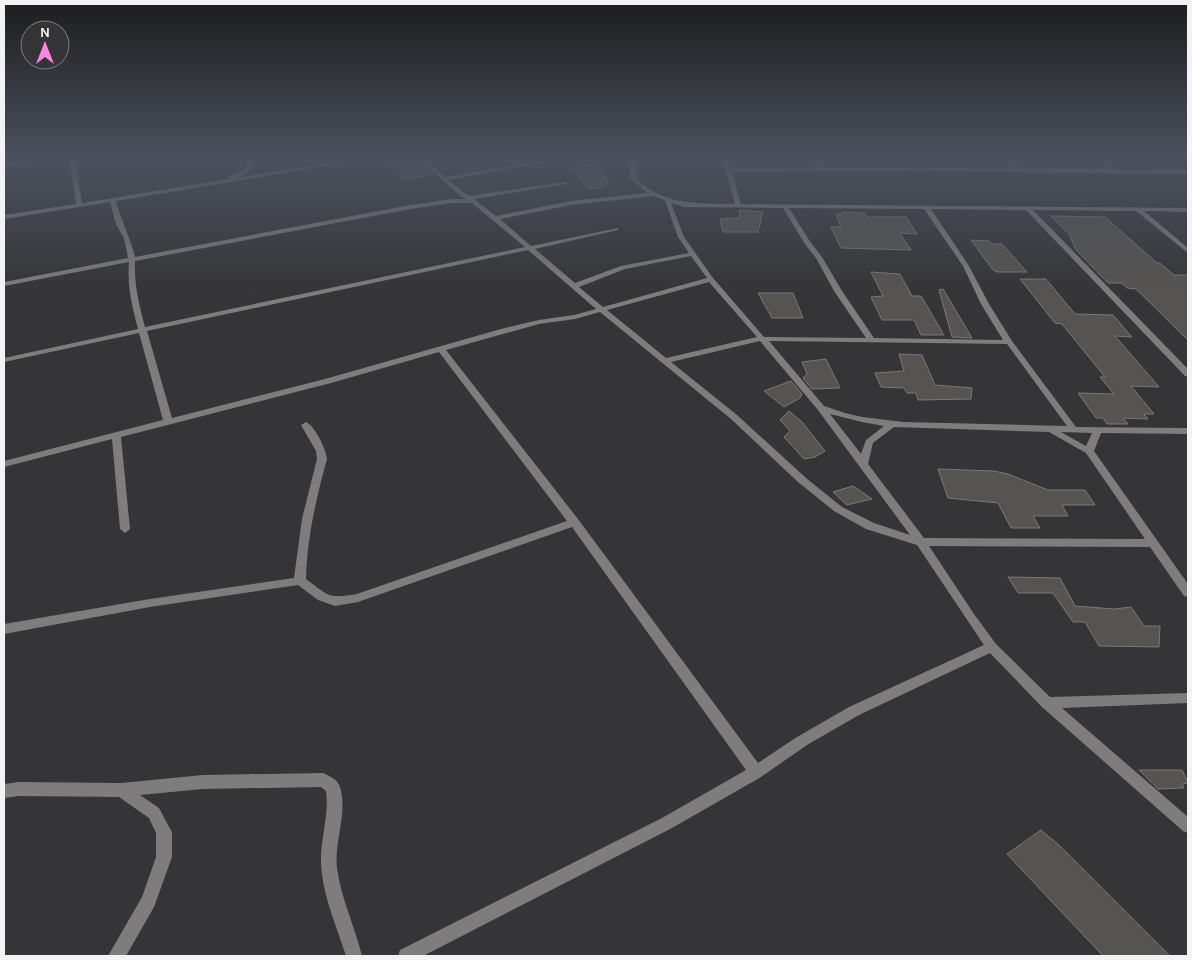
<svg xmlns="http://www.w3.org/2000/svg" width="1192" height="960" font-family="Karla,sans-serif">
	<rect width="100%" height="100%" fill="#353537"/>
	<!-- building -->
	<g fill="#565451" stroke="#7b7977">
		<polygon points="412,160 432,175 404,180 388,165"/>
		<polygon points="596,165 609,181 602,188 588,189 571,167"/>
		<polygon points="739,210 763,212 758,232 723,232 720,219 740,218"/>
		<polygon points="842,212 864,213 867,217 906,217 917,234 900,233 911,250 841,248 831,227 841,227 836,214 843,214"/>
		<polygon points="1051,216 1105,217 1157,263 1160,263 1174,275 1188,275 1188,340 1136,289 1127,288 1122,283 1108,283 1076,250 1069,234"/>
		<polygon points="971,240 989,241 992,244 1002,244 1027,272 998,272 993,270"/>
		<polygon points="871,272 900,274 912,296 921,296 944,335 921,335 914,320 882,320 871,297 883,296"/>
		<polygon points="1020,279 1046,279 1075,314 1113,315 1132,337 1115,336 1159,387 1131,386 1154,414 1144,414 1148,419 1123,418 1128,424 1107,424 1103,418 1096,418 1078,393 1114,394 1100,377 1105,377 1062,324 1055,323"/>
		<polygon points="943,289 972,338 952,337 939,290"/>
		<polygon points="758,293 793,293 803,318 772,318"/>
		<polygon points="899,354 922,355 935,385 972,388 971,399 918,400 916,393 907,393 904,388 881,387 875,373 904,371"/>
		<polygon points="826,359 840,388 812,389 803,378 807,374 802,362"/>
		<polygon points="791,381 802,394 800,398 784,407 764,391"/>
		<polygon points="789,411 802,422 825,451 815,457 804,459 784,437 790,431 780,420"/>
		<polygon points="938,469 994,471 1008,474 1048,490 1085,490 1095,505 1062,505 1068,516 1033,516 1040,528 1011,528 998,503 948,498"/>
		<polygon points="853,486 859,490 872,499 847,505 833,492"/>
		<polygon points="1008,577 1060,578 1075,606 1114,609 1131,607 1144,626 1160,626 1159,647 1099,646 1085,622 1073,622 1053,593 1018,593"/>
		<polygon points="1139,770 1182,770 1188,783 1182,784 1184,788 1158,789"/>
		<polygon points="1041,830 1060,846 1170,956 1103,956 1007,854"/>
	</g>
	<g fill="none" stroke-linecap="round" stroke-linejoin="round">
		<!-- street -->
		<g fill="#7e7c7c" fill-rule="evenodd">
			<polygon points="39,158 55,158 4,167 4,163"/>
			<path d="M69,158h6l7,45 148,-24v-2l15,-8 2,-3 -2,-8h5l3,8 -4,5 -13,7 124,-20h14l-258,43c5,19 14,36 19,56l270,-51 46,-7h15l-7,-4 -41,-37h6l21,19 111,-19h14l-122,22 21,16 95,-14 3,2 -93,15 22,17 75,-15 76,-8 -17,-15v-18l-2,-2 8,1v19c27,28 63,25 99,26l-13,-46h6l3,11 87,-1 -5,-3 -2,-7h5l1,5 9,5h189l-10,-10h6l10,10 88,1 -13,-11h6l14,12h72v4l-264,-3 -192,1 9,32 447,4v4l-44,-1 44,37v5l-52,-42 -103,-1 155,159v8l-3,-1 -159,-166 -95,-1 38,57 20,38 23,37 64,86 112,1v6l-87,-1 -7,18 94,133v13l-4,-1 -34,-49 -221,-1 45,68 22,30 54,53 138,-4v10l-126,5 126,109v16l-5,-2 -141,-124 -52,-54 -131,62 -52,30 -46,32 -89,51 -249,128h-25l2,-6 262,-132 84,-48 -174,-243 -214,75 -23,4 -17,-6 -20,-15 -148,22 -146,27v-10l146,-25 144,-21 8,-59 15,-60 -1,-8 -15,-26 5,-3c9,4 20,27 21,37 -11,40 -20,79 -21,120 23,17 22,20 51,15l210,-73 -128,-169 -108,31 -210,54 9,92 -5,4 -5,-4 -8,-90 -108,28v-6l159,-41 -24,-87 -135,29v-4l134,-29c-6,-23 -11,-43 -9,-67l-125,24v-4l124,-24 -4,-20 -8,-14 -6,-22 -106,17v-4l72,-11zM653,196l12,4 13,37 11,16 -68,13 -46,17 -40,-34 83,-19v-2l-87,18 -31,-27 71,-14zM451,203h21l53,44 -380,80c-6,-23 -11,-42 -10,-66l270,-51zM671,203l14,4 98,1 22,36 11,14 18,33 32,47 -102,-1 -51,-59 -29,-41zM789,208l135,1 39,57 18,38 22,36 -129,-2 -32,-47 -20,-34 -11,-14zM528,250l68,59 -22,6 -35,5 -38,9 -176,50 -153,39 -25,-87zM691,256l16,22 -104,29 -24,-20 46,-18zM709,282l48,55 -91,21 -59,-48zM600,312l131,107 67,63 36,29 32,18 51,16 67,100 -135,62 -52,30 -39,26 -180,-244 -132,-169 93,-26 36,-5zM760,341l58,69 92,125 -36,-12 -32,-16 -36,-29 -69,-63 -66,-53zM769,341l238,3 60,82 -164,-4 -41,-5 -17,-4 -21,-7zM830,414l32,8 22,4 -18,14 -5,14zM894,427l155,5 37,21 59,86 -221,-1 -56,-74 5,-21zM1061,432l31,1 -6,13z"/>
			<path d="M323,773c7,3 15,7 17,14 8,26 -6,54 -3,81 4,30 18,59 25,88h-16c-10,-32 -26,-66 -25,-100 1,-22 8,-43 5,-65l-5,-4 -118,2 -63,6 19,13 10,19 3,5v25l-18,50 -28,49h-18l34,-59 14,-40v-24l-7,-15 -30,-21 -100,-1 -15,2v-14l15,-2 102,1 82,-8z"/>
		</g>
	</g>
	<!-- sky -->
	<linearGradient id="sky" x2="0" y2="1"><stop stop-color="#1d1d1e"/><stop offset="0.54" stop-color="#4b515e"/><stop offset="1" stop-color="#4b515e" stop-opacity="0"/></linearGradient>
	<rect width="1192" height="293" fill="url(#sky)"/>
	<!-- border -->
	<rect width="1192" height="960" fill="none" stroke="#f3f3f5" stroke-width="10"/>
	<!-- north arrow -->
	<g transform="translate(45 45)"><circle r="24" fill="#353537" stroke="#818183"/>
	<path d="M0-4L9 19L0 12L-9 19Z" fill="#fd86e2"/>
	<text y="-8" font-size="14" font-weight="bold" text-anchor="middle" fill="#f3f3f5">N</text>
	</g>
</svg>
